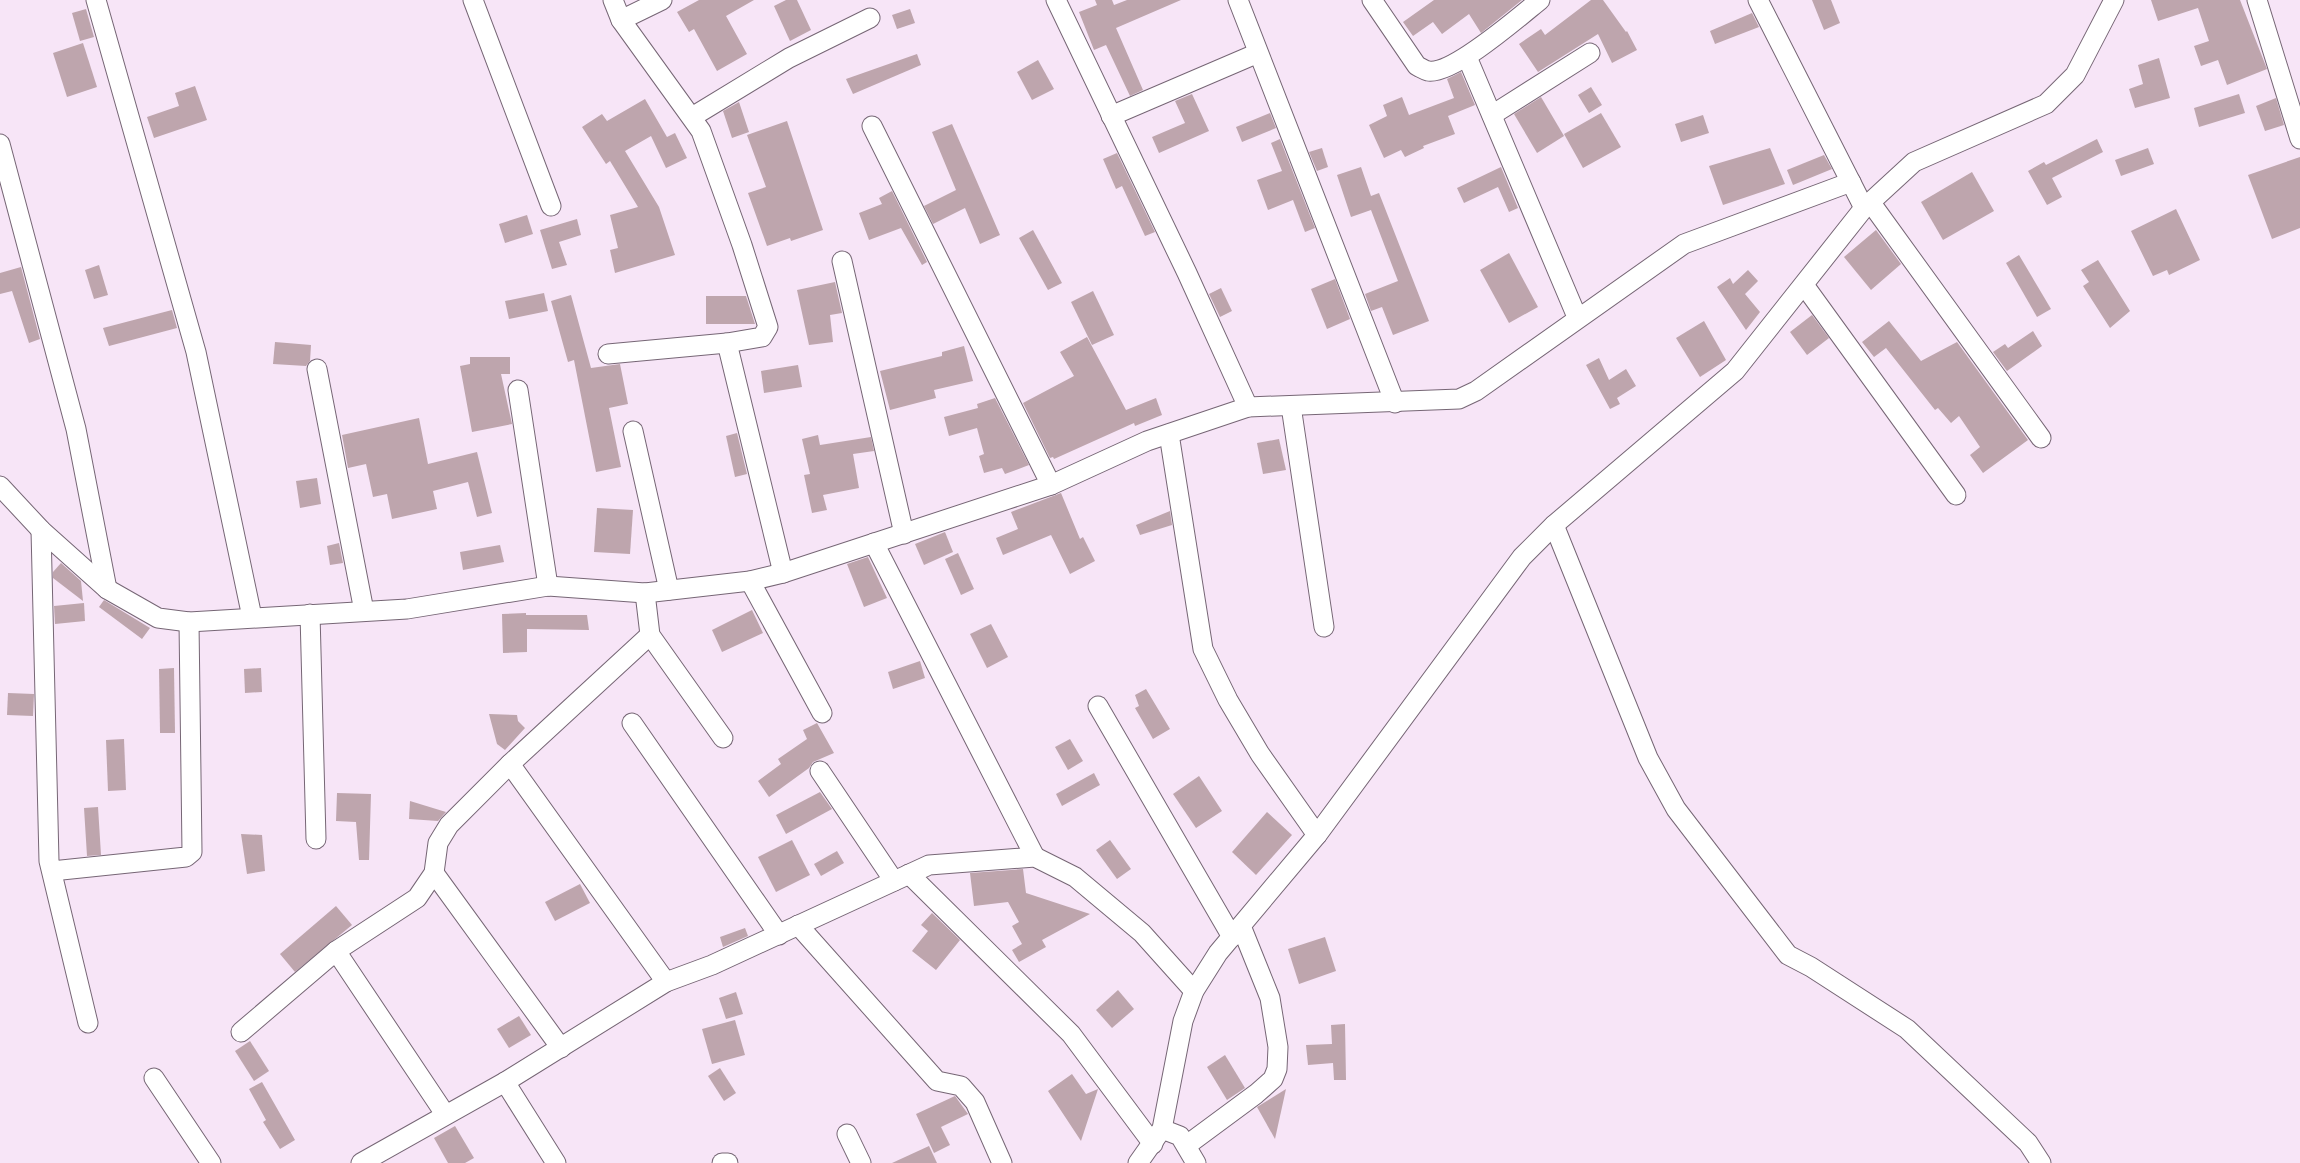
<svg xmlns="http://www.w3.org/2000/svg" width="2300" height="1163" font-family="Quicksand,sans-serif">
	<rect width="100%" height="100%" fill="#f7e5f7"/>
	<!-- building -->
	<g fill="#bea5ad">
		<polygon points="699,0 754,0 726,16 747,54 717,71 694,29 689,32 677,12"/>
		<polygon points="786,0 797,0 811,30 790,41 774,6"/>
		<polygon points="1095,0 1112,0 1114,5 1127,0 1181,0 1116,28 1143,90 1130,96 1106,45 1094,50 1079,12 1097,5"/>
		<polygon points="1434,0 1522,0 1481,33 1469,14 1442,34 1433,22 1413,36 1403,22"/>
		<polygon points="1591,0 1603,0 1626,32 1627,31 1637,50 1612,63 1598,34 1538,72 1519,44 1541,29 1545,35"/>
		<polygon points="1812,0 1831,0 1840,23 1824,30"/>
		<polygon points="2151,0 2240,0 2267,69 2227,85 2218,60 2201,66 2194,46 2209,41 2198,8 2158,21"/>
		<polygon points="86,9 94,37 80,41 72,13"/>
		<polygon points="910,9 915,23 897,29 892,15"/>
		<polygon points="1752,13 1759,27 1715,44 1710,31"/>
		<polygon points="83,43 97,87 67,97 53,53"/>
		<polygon points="917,54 921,65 853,94 846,79"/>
		<polygon points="2159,58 2170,98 2135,108 2129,89 2143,84 2138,65"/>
		<polygon points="1038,60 1054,89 1032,100 1017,72"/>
		<polygon points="1461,72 1475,105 1448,116 1455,134 1423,146 1424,148 1405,157 1401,150 1384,158 1369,125 1387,116 1383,105 1402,97 1409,115 1454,98 1447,79"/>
		<polygon points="195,86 207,120 154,138 147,117 179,106 175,93"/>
		<polygon points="1591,87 1602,105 1589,113 1578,95"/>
		<polygon points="1192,94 1209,131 1159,153 1152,137 1185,123 1175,101"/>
		<polygon points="2239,94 2245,113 2199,127 2194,108"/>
		<polygon points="1541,97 1564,136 1537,153 1514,114"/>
		<polygon points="2276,98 2284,125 2265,131 2256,106"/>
		<polygon points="645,99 667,137 675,133 687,158 666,168 651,136 625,151 659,207 675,255 615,273 610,250 618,248 610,215 638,207 610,161 606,164 582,127 602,114 607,121"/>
		<polygon points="739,102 749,132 732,138 723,111"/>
		<polygon points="1270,113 1276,128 1242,142 1236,127"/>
		<polygon points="1601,113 1621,147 1583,168 1564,134"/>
		<polygon points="1703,115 1709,133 1681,142 1675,124"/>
		<polygon points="787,121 823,230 791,241 790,238 767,246 748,193 766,187 747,135"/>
		<polygon points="952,124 1000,235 980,244 965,208 933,224 924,206 956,190 932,132"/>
		<polygon points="1280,139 1315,228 1305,232 1293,200 1268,210 1257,180 1282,171 1271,143"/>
		<polygon points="2097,139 2103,152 2052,178 2062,197 2047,205 2028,171 2044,162 2046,165"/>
		<polygon points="1322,148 1328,167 1317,171 1309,152"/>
		<polygon points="1770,148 1785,184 1723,205 1709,166"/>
		<polygon points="2148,148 2154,164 2121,176 2115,160"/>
		<polygon points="1117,153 1155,232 1145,236 1122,186 1116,189 1103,159"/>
		<polygon points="1824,155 1832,169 1793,185 1787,170"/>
		<polygon points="2300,157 2300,228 2272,239 2248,175"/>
		<polygon points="1361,167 1371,196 1379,193 1429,321 1393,335 1382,307 1371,311 1365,294 1398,281 1371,210 1351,217 1337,175"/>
		<polygon points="1501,167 1518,208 1509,212 1498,187 1464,203 1457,188"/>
		<polygon points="1972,172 1994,211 1943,240 1921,202"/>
		<polygon points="892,191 927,262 922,265 901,228 869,240 859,213 882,204 879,198"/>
		<polygon points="2176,209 2200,260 2169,275 2167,270 2153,276 2131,231"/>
		<polygon points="527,215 533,234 505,243 499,224"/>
		<polygon points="577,219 581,235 559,242 567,265 552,269 540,230"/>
		<polygon points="1033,230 1062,283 1048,290 1019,238"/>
		<polygon points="1876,230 1901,264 1871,290 1844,257"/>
		<polygon points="1509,253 1538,307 1509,323 1480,270"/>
		<polygon points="2019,255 2051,309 2037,317 2006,263"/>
		<polygon points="2098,260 2130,311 2110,328 2083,286 2089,282 2081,270"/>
		<polygon points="99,265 108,295 94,299 85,270"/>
		<polygon points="21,267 40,339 29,343 12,291 0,294 0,273"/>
		<polygon points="1748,270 1758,281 1745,294 1760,312 1746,330 1717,287 1730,278 1733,284"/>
		<polygon points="1335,279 1350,319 1327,329 1311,289"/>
		<polygon points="835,282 842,313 830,315 833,342 809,345 797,290"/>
		<polygon points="1221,288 1232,311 1220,317 1209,294"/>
		<polygon points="1093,291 1114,335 1092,345 1071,302"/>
		<polygon points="544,293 548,311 509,319 505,301"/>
		<polygon points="571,295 591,368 620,364 628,404 609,408 621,467 596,472 574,360 568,362 551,301"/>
		<polygon points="706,296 746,296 755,324 706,324"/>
		<polygon points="172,310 177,328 109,346 103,328"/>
		<polygon points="1812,315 1829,338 1807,355 1790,332"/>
		<polygon points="1704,321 1726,360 1700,377 1676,338"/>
		<polygon points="1889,321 1921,361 1957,342 2028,440 1983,473 1970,455 1980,447 1959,416 1951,423 1938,408 1935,410 1886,348 1874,357 1862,342"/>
		<polygon points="2033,331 2042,346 2007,371 1993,352 2005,344 2008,348"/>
		<polygon points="1087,337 1126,410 1156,398 1162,415 1135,426 1134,423 1054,459 1053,457 1050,458 1023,403 1074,376 1060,352"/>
		<polygon points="275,342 311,345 310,361 306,366 273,364"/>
		<polygon points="964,346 973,381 934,390 936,398 890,410 880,371 942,356 942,352"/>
		<polygon points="470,357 510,357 510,374 501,374 512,424 472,432 460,366 470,364"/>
		<polygon points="1599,358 1609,380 1626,369 1636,386 1617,398 1620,404 1610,409 1586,365"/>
		<polygon points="798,365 802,387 764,393 761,371"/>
		<polygon points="995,398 1029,465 1005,474 1002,468 984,473 979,456 984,454 977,428 949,436 944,417 978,408 977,404"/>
		<polygon points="419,418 428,464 477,452 492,513 477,517 468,482 433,491 437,509 392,519 387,494 373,497 366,464 348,468 342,435"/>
		<polygon points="737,433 747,474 735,477 726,436"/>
		<polygon points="818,435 820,445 871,437 874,451 853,454 859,488 823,495 827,510 812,513 804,475 810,474 802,439"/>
		<polygon points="1279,439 1286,470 1263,474 1257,443"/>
		<polygon points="317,478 321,504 300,508 296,481"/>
		<polygon points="1061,493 1080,539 1083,537 1095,561 1070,574 1051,535 1003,555 996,538 1018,529 1011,512"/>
		<polygon points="597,508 633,510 630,554 594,552"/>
		<polygon points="1170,511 1172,525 1140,535 1136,525"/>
		<polygon points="945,532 953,552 924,565 915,544"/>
		<polygon points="339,543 343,563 330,565 327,546"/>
		<polygon points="500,545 504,562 463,570 460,552"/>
		<polygon points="958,553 974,589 961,595 945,559"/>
		<polygon points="868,557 887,598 864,607 847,564"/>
		<polygon points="61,563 81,581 83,601 53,578 53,572"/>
		<polygon points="104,600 150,628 142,639 99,607"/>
		<polygon points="84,603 85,621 55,624 54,606"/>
		<polygon points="752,610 763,633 722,652 712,630"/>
		<polygon points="526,613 526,615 587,615 589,630 527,629 527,652 503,653 502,614"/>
		<polygon points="991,624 1008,657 987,668 970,634"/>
		<polygon points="920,661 925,678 893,689 888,672"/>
		<polygon points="174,668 175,733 160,733 159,669"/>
		<polygon points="261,668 262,692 245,693 244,669"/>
		<polygon points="1146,689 1170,729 1153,739 1135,708 1139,706 1135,695"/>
		<polygon points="8,693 34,694 33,716 7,715"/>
		<polygon points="489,714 517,715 518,721 525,728 505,750 497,744"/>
		<polygon points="817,723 834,753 813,762 809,768 769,797 758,781 781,764 778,759 807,739 803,730"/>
		<polygon points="124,739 126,790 108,791 106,740"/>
		<polygon points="1070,739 1083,761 1068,770 1055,747"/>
		<polygon points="1094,773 1100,785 1062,806 1056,794"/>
		<polygon points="1199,776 1222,811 1196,828 1173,794"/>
		<polygon points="820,792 832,809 786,834 776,815"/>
		<polygon points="337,793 371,794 369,860 359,860 356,822 336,821"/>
		<polygon points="410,801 446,812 438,821 409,819"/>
		<polygon points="98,807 101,855 87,856 84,808"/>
		<polygon points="1267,812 1292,835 1256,875 1232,852"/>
		<polygon points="241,834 262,835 265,871 247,874"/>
		<polygon points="792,840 810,875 776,892 758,857"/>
		<polygon points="1110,840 1131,869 1117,879 1096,850"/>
		<polygon points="837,851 844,863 821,876 814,864"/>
		<polygon points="1023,869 1026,893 1090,914 1042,940 1046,947 1019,962 1012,950 1022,944 1012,926 1019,922 1008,902 974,906 970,873"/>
		<polygon points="580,884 590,903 555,921 545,902"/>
		<polygon points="336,906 352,925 295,972 280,954"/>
		<polygon points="932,913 960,940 936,970 912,951 928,931 921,925"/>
		<polygon points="745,928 748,936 723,947 720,937"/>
		<polygon points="1325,937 1336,971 1299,984 1288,949"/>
		<polygon points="1118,990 1134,1009 1112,1028 1096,1010"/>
		<polygon points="736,992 743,1014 726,1019 719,998"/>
		<polygon points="519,1016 531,1035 509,1048 497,1029"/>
		<polygon points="735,1020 745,1055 712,1064 702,1029"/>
		<polygon points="1345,1024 1346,1080 1334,1080 1333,1063 1308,1065 1306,1045 1332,1044 1331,1025"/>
		<polygon points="250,1041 269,1071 254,1081 235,1051"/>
		<polygon points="1225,1055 1245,1088 1227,1100 1207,1067"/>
		<polygon points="720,1068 736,1093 724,1101 708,1076"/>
		<polygon points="1072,1074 1086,1094 1098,1089 1081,1141 1048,1091"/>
		<polygon points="262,1082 295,1140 280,1149 263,1122 266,1120 249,1089"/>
		<polygon points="1286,1089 1275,1139 1257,1107"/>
		<polygon points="955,1096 968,1114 941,1127 950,1145 934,1153 916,1114"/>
		<polygon points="455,1126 474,1158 465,1163 448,1163 434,1138"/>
		<polygon points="929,1146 937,1163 892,1163"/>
	</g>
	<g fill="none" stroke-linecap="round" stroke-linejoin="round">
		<!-- street casing -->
		<g stroke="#766675" stroke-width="21">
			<g id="street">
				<polyline points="96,0 196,352 252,617"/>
				<polyline points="473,0 551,206"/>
				<polyline points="1056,0 1187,273 1248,407"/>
				<polyline points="1238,0 1395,403"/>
				<path d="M1372,0l45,66c3,1 7,4 11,5 25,4 92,-55 112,-71"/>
				<polyline points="1758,0 1864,208"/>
				<polyline points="2257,0 2300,139"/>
				<polyline points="621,20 662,0"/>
				<polyline points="1467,57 1577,317"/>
				<polyline points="1492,115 1590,53"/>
				<polyline points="1111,116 1258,53"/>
				<polyline points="692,117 789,58 870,18"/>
				<polyline points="872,126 1051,485"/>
				<polyline points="0,144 76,429 107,589"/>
				<polyline points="1871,203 2041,438"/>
				<polyline points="842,261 904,534"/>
				<polyline points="1804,285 1956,495"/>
				<polyline points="727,343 783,573"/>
				<polyline points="608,354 727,343 762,337 768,327 742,245 701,131 621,20 613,0"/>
				<polyline points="317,369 364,611"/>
				<polyline points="518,390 548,586"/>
				<polyline points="1291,406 1324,627"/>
				<polyline points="633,431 669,590"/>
				<polyline points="1169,434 1203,649 1228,700 1260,754 1317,835"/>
				<polyline points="0,486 41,530 107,589 158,618 189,622 407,609 548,586 645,593 750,581 783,573 1051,485 1147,441 1248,407 1459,399 1476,391 1684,244 1851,182"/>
				<polyline points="1554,525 1648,758 1676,809 1788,955 1811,967 1907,1029 2028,1143 2041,1163"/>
				<polyline points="41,530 49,861 88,1023"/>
				<polyline points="874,543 1035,857"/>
				<polyline points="750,581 822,713"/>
				<polyline points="645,593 650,635 723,738"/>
				<polyline points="310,614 316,839"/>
				<polyline points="1098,706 1232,937"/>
				<polyline points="632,723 779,935"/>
				<polyline points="510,764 666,982"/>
				<polyline points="820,771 894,881"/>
				<polyline points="52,871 186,857 192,852 189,622"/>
				<polyline points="434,873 561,1048"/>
				<polyline points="909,874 1071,1034 1153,1144"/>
				<polyline points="798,925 937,1081 961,1086 975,1102 1002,1163"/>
				<polyline points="336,951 445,1114"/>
				<polyline points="241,1032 336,951 417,898 434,873 438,843 449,825 510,764 650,635"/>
				<polyline points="154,1078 211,1163"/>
				<polyline points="505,1082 556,1163"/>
				<polyline points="1162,1129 1180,1136 1196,1163"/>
				<polyline points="847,1134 861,1163"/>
				<polyline points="1187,1145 1256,1094 1273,1079 1277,1069 1278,1047 1270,998 1241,926"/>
				<polyline points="361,1163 505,1082 666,982 712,965 929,865 1035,857 1075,877 1142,933 1194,991"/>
				<polyline points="722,1163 728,1163"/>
				<polyline points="1138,1163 1162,1129 1183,1021 1194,991 1218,953 1317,835 1522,557 1554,525 1735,371 1864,208 1914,162 2046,104 2075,75 2114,0"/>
			</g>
		</g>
		<!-- street -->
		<use href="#street" stroke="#fff" stroke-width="19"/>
	</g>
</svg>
